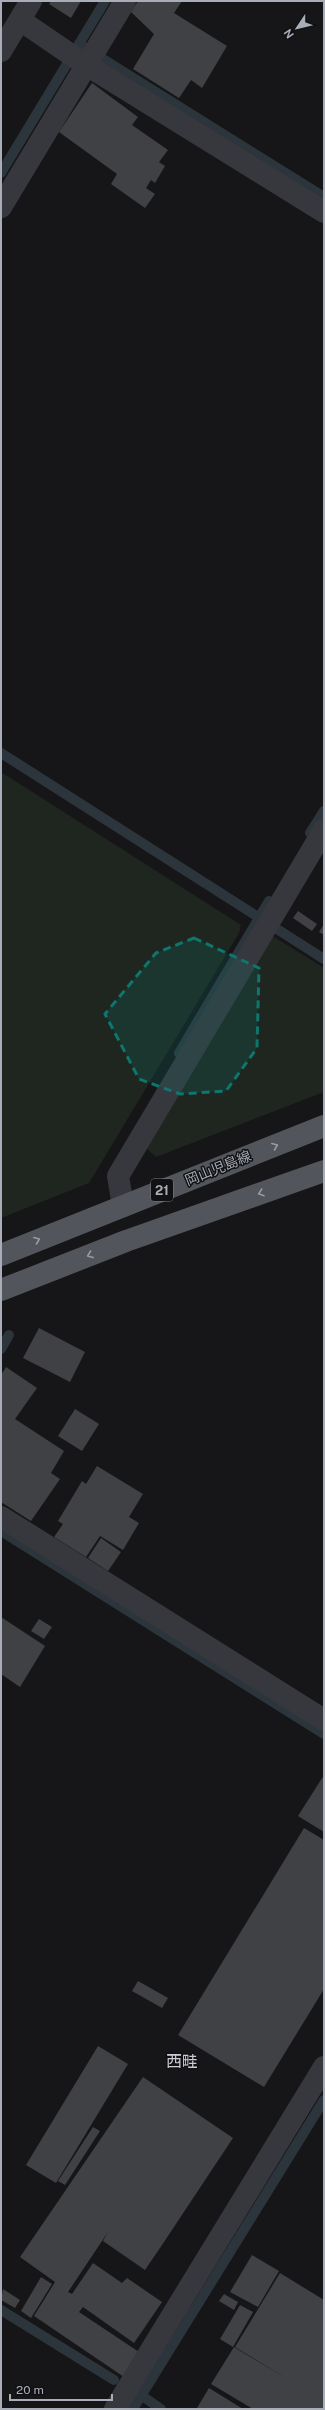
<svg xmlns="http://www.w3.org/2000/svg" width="325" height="2410" font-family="'Public Sans','Noto Sans JP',sans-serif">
	<rect width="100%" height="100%" fill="#161618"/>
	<!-- green -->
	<g fill="#1e261f">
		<polygon points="1,772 241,925 239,933 89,1183 1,1218"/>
		<polygon points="271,935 324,968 324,1092 156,1157 144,1146"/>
	</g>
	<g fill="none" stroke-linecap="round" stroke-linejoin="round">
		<!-- stream -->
		<g stroke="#2c353c" stroke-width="10">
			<polyline points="79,44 324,197"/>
			<polyline points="1,173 105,1"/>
			<polyline points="1,753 324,959"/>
			<polyline points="310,833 324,811"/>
			<polyline points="179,1053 269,901"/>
			<polyline points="1,1349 9,1335"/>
			<polyline points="1,1531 324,1734"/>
			<polyline points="1,2310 114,2380"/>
			<polyline points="138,2393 161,2409"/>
			<polyline points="133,2409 324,2100"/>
		</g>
	</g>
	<!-- building -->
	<g fill="#404145">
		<polygon points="51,1 81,1 71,18 49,4"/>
		<polygon points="138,1 182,1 174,13 227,46 202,88 191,80 179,98 133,69 154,34 131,12"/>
		<polygon points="92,83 138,117 132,125 168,150 159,162 165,166 155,183 151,180 146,188 155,194 145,208 111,184 117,174 59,132"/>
		<polygon points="298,911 317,924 312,931 293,918"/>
		<polygon points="324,924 324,935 319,932"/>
		<polygon points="39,1328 85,1352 70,1382 23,1358"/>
		<polygon points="6,1367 37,1388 15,1419 64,1451 51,1473 60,1479 31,1521 1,1502 1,1375"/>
		<polygon points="75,1409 99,1424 82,1451 58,1436"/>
		<polygon points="97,1466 143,1494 129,1517 139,1523 123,1550 100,1536 86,1557 54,1537 63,1524 58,1521 82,1481 86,1484"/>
		<polygon points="101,1538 121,1552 108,1571 88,1558"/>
		<polygon points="1,1617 45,1646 20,1687 1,1674"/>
		<polygon points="39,1619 52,1627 44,1639 31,1631"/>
		<polygon points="324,1775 324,1832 298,1816"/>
		<polygon points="304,1828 324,1840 324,1989 264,2087 178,2035"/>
		<polygon points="138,1981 168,1998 162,2008 132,1991"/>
		<polygon points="98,2046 128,2064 56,2183 26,2165"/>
		<polygon points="143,2077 233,2138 162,2245 153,2239 162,2245 145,2270 103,2241 108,2232 68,2292 72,2294 93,2263 122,2283 127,2278 162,2302 134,2343 83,2307 79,2312 139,2352 124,2377 34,2316 55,2282 20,2257"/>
		<polygon points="93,2127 100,2131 65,2185 58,2181"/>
		<polygon points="252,2255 279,2271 258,2307 230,2292"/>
		<polygon points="280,2273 324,2300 324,2409 253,2409 211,2384 234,2347 289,2380 235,2347"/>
		<polygon points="41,2277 52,2284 31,2318 21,2311"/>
		<polygon points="3,2289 20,2300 15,2308 1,2300"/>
		<polygon points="224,2294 238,2302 234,2310 219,2301"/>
		<polygon points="240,2305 253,2312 233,2347 220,2339"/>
		<polygon points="209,2388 243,2409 197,2408"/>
	</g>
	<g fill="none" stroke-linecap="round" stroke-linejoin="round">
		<!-- street -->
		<g stroke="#37383d" stroke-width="22">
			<polyline points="20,20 80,61 324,212"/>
			<polyline points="1,51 31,1"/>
			<polyline points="1,207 125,1"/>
			<polyline points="123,1206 118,1176 324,830"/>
			<polyline points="1,1517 324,1720"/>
			<polyline points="115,2409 324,2067"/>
		</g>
		<!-- primary -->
		<g stroke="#53555c" stroke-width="22">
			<polyline points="1,1255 324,1126"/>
			<polyline points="1,1290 126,1241 324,1171"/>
		</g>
	</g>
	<!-- one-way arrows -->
	<defs><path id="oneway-chevron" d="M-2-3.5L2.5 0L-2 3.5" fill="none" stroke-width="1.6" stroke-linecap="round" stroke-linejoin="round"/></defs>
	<g stroke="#979ba6">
		<use href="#oneway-chevron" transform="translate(275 1146) rotate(-22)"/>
		<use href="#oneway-chevron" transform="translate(261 1193) rotate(161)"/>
		<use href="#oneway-chevron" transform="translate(37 1240) rotate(-22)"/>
		<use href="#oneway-chevron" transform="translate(90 1255) rotate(159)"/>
	</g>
	<!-- marked area -->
	<path fill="#0f766e" fill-opacity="0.2" stroke="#0f766e" stroke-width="3" stroke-dasharray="8 5" stroke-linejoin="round" d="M194,938l65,30 -2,80 -31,43 -46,3 -41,-15 -34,-65 51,-61z"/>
	<g text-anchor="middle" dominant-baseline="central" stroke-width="3" stroke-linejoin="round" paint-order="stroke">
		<!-- shield labels -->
		<rect fill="#111113" stroke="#7b7e86" stroke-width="1" x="151" y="1179" width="22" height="22" rx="3"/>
		<g font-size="13" font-weight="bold" fill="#a8adb8">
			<text x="162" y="1190">21</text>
		</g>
		<!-- street labels -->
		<g font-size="14" fill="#a8adb8" stroke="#111113">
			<text transform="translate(218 1168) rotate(-22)">岡山児島線</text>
		</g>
		<!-- quarter labels -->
		<g font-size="16" fill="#c9ccd4" stroke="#111113">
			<text x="182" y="2061">西畦</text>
		</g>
	</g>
	<!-- border -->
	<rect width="325" height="2410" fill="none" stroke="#a8adb8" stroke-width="4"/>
	<!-- north arrow -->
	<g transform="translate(297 28) rotate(235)" stroke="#111113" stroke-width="3" paint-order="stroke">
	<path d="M0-3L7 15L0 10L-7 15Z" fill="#a8adb8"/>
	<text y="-6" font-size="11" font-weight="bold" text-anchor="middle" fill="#a8adb8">N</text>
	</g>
	<!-- scale -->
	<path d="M10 2394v6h102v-6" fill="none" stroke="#a8adb8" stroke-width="2"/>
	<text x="16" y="2394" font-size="12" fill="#a8adb8" stroke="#111113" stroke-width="3" paint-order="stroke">20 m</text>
</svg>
